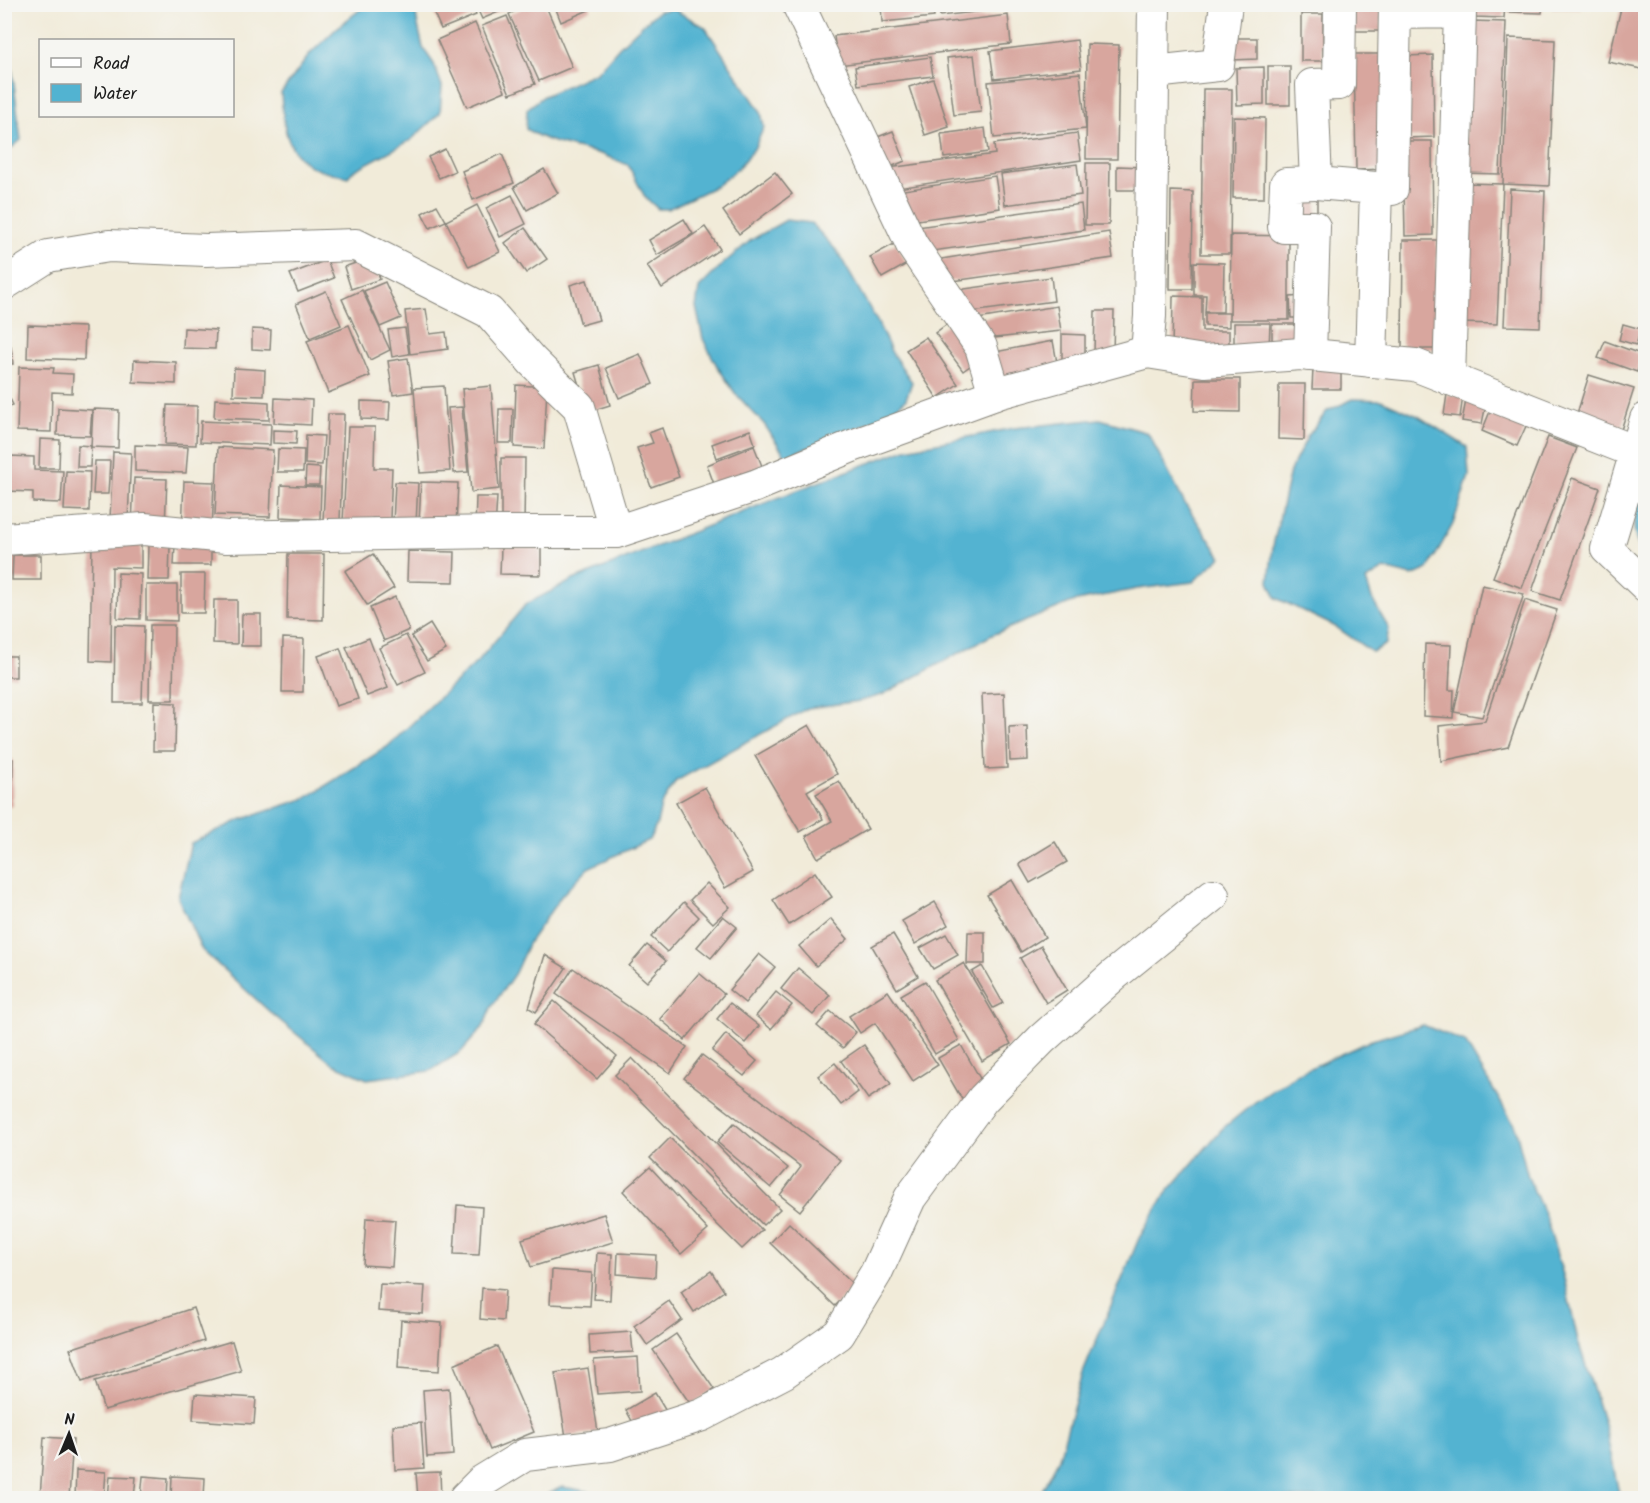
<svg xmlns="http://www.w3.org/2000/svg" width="1650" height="1503" font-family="Kalam,sans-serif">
	<rect width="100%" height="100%" fill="#f6f6f2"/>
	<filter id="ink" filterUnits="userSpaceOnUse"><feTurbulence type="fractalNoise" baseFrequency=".0167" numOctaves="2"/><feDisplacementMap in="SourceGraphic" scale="12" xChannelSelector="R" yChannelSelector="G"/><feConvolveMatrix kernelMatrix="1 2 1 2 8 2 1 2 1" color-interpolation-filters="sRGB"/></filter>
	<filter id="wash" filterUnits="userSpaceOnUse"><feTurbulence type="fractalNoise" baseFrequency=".008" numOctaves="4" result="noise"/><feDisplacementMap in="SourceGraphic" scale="24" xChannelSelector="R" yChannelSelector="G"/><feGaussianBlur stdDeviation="1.35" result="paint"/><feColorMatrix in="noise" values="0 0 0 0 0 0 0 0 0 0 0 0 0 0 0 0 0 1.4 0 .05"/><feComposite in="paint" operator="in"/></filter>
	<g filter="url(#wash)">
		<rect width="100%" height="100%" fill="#f1ebd9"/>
		<!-- water -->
		<g fill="#52b3d1" stroke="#376876" stroke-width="1.5">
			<path d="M367,4l48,1 2,16 6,27 11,16 8,22 -2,27 -29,27 -58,31 -5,6c-11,-3 -26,-5 -36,-10 -28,-16 -29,-45 -31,-74l29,-39 28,-27z"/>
			<polygon points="4,5 21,140 8,151 4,150"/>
			<path d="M673,9l32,18 56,85 3,15 -10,22 -17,20 -21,17 -48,23h-10l-13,-12 -17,-32c-10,-4 -21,-9 -31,-12 -27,-7 -47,-9 -71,-24l1,-20 17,-13 53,-24 22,-25 23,-22 17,-14z"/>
			<polygon points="786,220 811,223 837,251 877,321 892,353 912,382 906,399 891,412 834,440 798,451 787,458 764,424 735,393 717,366 703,339 696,307 699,288 724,263 751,240"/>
			<polygon points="1353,399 1381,400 1418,416 1467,447 1469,476 1453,524 1428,569 1412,576 1384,569 1366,580 1372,599 1389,629 1386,644 1372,652 1336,627 1276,598 1269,582 1273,546 1290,471 1308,436 1327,411"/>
			<polygon points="1100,419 1148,433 1184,502 1221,557 1193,582 1137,589 1072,602 992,635 882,695 860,701 808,708 676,781 661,805 657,824 649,840 588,868 562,895 529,942 515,973 491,1008 483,1027 461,1052 430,1071 367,1079 333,1064 271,1013 202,950 178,898 191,843 240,820 306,798 387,747 478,661 526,604 573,580 795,491 906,449 1014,428"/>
			<path d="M1645,478l1,79h-1c-20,-29 -8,-48 0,-79z"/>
			<polygon points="1423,1025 1465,1042 1515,1126 1528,1177 1546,1218 1564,1278 1578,1341 1605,1427 1620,1498 1038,1498 1059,1458 1083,1373 1139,1238 1165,1195 1222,1129 1255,1102 1297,1074 1372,1040"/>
			<polygon points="562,1487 592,1492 598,1498 543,1498 548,1494"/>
		</g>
		<g id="blocks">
			<!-- building -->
			<g fill="#d8a69e">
				<polygon points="430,4 472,4 476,15 441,29"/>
				<polygon points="475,4 509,4 510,7 482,19"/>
				<polygon points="531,4 545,4 572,67 539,81 509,14"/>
				<polygon points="554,4 590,4 591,9 561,22"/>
				<polygon points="881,4 933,4 934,17 882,22"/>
				<polygon points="939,4 1008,4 1009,8 940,16"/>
				<polygon points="1352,4 1381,4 1382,31 1353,31"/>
				<polygon points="1474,4 1505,4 1504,18 1474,17"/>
				<polygon points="1508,4 1543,4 1542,13 1508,12"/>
				<polygon points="1552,4 1580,4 1580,9 1552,8"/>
				<polygon points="1622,4 1646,4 1646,70 1608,62"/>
				<rect x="1301" y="14" width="22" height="47"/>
				<polygon points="1008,15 1011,44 838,65 834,36"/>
				<polygon points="507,16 535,84 510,94 482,26"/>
				<polygon points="1471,21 1506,22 1500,174 1464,173"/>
				<polygon points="475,23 505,91 467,107 437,40"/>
				<polygon points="1231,38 1257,38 1257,59 1232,60"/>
				<polygon points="1508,38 1555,40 1549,186 1503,184"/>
				<polygon points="1077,40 1081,69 994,79 990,51"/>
				<polygon points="1087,44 1119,45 1117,159 1086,159"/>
				<polygon points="1354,54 1384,54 1386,169 1356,170"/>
				<polygon points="974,55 981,112 954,115 947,58"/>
				<polygon points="1433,55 1434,137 1406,138 1405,56"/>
				<polygon points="930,57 933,76 858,85 855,67"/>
				<rect x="1268" y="66" width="22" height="39"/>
				<polygon points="1264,67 1264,104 1237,105 1236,68"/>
				<polygon points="1080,73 1086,129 994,138 988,82"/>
				<polygon points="933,79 949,127 925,135 909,87"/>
				<polygon points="1203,89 1232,89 1230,254 1201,254"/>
				<polygon points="1234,117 1265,118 1264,198 1233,198"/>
				<polygon points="985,128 988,152 944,158 941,134"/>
				<polygon points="893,131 905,161 888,168 995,154 994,144 1077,133 1081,160 892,189 875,138"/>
				<polygon points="1403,141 1432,141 1433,235 1405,236"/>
				<polygon points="445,149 455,171 439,178 428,157"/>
				<polygon points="502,154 514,183 473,200 462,171"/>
				<polygon points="1086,163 1110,163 1109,225 1085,225"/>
				<polygon points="1077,164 1081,195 1005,205 1001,174"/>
				<polygon points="1117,166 1144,167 1144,190 1117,190"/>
				<polygon points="544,169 558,193 527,210 514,187"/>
				<polygon points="775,172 792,194 739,234 723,211"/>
				<polygon points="995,176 1000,208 911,221 897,191"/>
				<polygon points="1465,183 1503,184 1497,324 1460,323"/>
				<polygon points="1510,189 1545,191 1540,327 1504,326"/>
				<polygon points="1171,191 1193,192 1192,289 1170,289"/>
				<polygon points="512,195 526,224 500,237 486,208"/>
				<polygon points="1299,198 1317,199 1317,220 1298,219"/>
				<polygon points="1081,204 1084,230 925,252 910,228"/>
				<polygon points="437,205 446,221 430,228 422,213"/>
				<polygon points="477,205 500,252 469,267 446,221"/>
				<polygon points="684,219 693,234 657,255 649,240"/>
				<polygon points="705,227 720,249 662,288 647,266"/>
				<polygon points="525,228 547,259 526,273 505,243"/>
				<polygon points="1109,232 1113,258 946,282 929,261"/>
				<polygon points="1231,235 1289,236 1289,320 1230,320"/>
				<polygon points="1403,240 1437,240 1437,349 1402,349"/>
				<polygon points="896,243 907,264 882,278 870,257"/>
				<polygon points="373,257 380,279 351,289 344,267"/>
				<polygon points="327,260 334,278 298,292 290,274"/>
				<polygon points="1194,262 1224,263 1223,312 1205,312 1206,295 1194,295"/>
				<polygon points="1051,277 1054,301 964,313 950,291"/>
				<polygon points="587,280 599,320 581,325 570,285"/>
				<polygon points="385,282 401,318 380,327 364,291"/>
				<polygon points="362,290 390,350 370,360 342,299"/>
				<polygon points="326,291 341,325 310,338 296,304"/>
				<polygon points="1173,296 1202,297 1202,331 1229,331 1229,352 1172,351"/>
				<polygon points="1302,296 1303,318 1291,318 1290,297"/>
				<polygon points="1057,306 1061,331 985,339 971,320"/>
				<polygon points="426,309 430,334 446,332 448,349 410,354 405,311"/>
				<polygon points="1095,311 1114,311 1113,354 1094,354"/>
				<polygon points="1205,313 1229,313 1229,327 1205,326"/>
				<polygon points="954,319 982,357 963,371 935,333"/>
				<polygon points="1234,323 1270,323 1269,350 1234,349"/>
				<rect x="1272" y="324" width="26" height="21"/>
				<polygon points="1623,324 1641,329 1636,345 1619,340"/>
				<polygon points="28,325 85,327 84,360 27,358"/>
				<polygon points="349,325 370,376 328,393 307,341"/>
				<polygon points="184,328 216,330 215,349 183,348"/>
				<polygon points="405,328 409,354 392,357 388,330"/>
				<polygon points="252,329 271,330 270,350 252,349"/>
				<polygon points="1062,334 1085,335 1085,367 1062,367"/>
				<polygon points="926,337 958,384 937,398 906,350"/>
				<polygon points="1053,341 1058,368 1000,379 995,352"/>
				<polygon points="1605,341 1643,355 1637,372 1598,358"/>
				<polygon points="4,346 11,347 13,364 4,364"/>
				<polygon points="640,354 653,384 619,398 606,368"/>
				<polygon points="408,358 413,392 393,395 388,361"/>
				<polygon points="134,360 176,362 176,384 133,382"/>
				<polygon points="599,365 610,405 587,412 575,372"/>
				<polygon points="19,367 54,368 53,373 73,374 72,393 52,392 51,432 17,431"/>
				<polygon points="234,368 265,370 264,396 233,395"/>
				<polygon points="1313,369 1341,369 1341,389 1312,389"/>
				<polygon points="1589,375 1634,389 1621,430 1576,417"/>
				<polygon points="1195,379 1240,379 1240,412 1194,411"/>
				<polygon points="1279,384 1305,384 1304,440 1278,439"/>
				<polygon points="516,385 547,387 544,449 514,447"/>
				<polygon points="444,386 450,471 420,473 414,388"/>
				<polygon points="491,386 499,489 471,492 462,389"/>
				<polygon points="4,387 13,405 4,409"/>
				<polygon points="1447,394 1463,396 1460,417 1444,415"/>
				<polygon points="275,398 312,400 311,425 274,423"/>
				<polygon points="215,399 269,402 269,420 214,418"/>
				<polygon points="1466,400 1486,404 1482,424 1462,421"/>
				<polygon points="361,401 390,402 389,420 361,419"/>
				<polygon points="167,405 197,406 196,445 165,444"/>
				<polygon points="462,407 468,472 454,473 448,408"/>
				<polygon points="58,408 92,410 90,436 57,435"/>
				<polygon points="93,409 119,410 118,448 91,447"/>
				<polygon points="499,409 513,409 512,443 498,443"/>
				<polygon points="1491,409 1527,424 1517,446 1482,431"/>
				<polygon points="328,414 344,414 340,521 323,521"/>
				<polygon points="201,421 271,424 270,445 200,442"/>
				<polygon points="348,427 375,427 374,468 392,468 390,519 372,518 372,522 343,521"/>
				<polygon points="662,428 679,477 651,487 637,448 653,443 649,433"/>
				<polygon points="273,430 297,431 296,444 273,443"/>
				<polygon points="750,430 755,444 717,458 712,444"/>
				<polygon points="306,435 324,436 322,465 305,464"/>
				<polygon points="1548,437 1577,448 1522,588 1493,577"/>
				<polygon points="40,439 60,440 59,468 39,468"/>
				<polygon points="78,445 91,446 90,467 77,467"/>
				<polygon points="135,445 188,447 186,473 135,471"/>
				<polygon points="754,446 762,466 714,484 707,465"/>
				<polygon points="218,447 273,450 270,517 215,515"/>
				<polygon points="278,449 304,450 303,472 277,472"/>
				<polygon points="113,452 131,453 128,520 110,520"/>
				<polygon points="10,456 34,457 34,470 63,471 61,503 33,502 33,492 8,491"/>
				<polygon points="501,458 525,458 524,526 501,526"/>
				<polygon points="95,461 110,461 108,494 93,494"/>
				<polygon points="306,467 320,468 319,485 305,485"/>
				<polygon points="66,471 90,472 89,511 64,510"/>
				<polygon points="134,478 167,479 165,527 132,526"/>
				<polygon points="1572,478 1600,488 1560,600 1532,591"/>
				<polygon points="184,481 214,482 212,533 182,531"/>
				<polygon points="395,482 418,483 416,524 393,523"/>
				<polygon points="421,482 458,483 456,526 419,524"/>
				<polygon points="281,485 321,487 320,519 280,517"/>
				<polygon points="476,497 497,497 495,529 475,528"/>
				<polygon points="92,541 141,541 141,568 112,567 111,662 90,661"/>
				<polygon points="175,544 211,544 211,565 174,565"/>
				<polygon points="148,545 170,546 169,580 147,580"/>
				<polygon points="501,547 541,548 541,575 500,574"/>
				<polygon points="408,551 455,552 454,582 407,581"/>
				<polygon points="288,554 324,554 323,620 287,619"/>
				<polygon points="373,554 394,588 367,605 345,571"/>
				<polygon points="13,555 41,555 41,580 12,580"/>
				<polygon points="118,573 141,574 140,619 117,618"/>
				<polygon points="181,574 205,574 204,613 181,613"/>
				<polygon points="146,585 177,585 177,621 146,620"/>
				<polygon points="1482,585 1524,594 1482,717 1454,712"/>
				<polygon points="395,597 409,630 384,641 370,608"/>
				<polygon points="214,600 237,600 237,644 213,643"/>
				<polygon points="1525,600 1557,610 1508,747 1441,761 1439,726 1485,721"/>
				<polygon points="242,614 261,614 261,646 241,646"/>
				<polygon points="430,624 446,650 427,661 411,636"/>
				<polygon points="115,625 144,626 142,703 114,703"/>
				<polygon points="150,625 174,625 173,700 149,700"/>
				<polygon points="406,635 425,672 398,685 379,648"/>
				<polygon points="283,638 304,639 303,692 282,692"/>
				<polygon points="369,638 388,688 367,696 346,647"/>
				<polygon points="1425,644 1451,645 1449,690 1454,690 1453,718 1423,716"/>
				<polygon points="340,648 358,699 336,706 318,656"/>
				<rect x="5" y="656" width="11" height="21"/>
				<polygon points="1004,693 1007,768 985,769 982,694"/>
				<polygon points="154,702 176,703 175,751 153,751"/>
				<polygon points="809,725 837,774 807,791 823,819 800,832 755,756"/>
				<polygon points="1027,726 1028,760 1010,761 1009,727"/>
				<polygon points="4,758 13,759 12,807 4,807"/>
				<polygon points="839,781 868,829 818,858 806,836 832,821 816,794"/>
				<polygon points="705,787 753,872 725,888 676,803"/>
				<polygon points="1055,842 1067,862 1030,883 1019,864"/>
				<polygon points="815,872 832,897 789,925 773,900"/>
				<polygon points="1012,880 1045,937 1021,952 987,895"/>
				<polygon points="707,883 730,907 713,923 690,900"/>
				<polygon points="684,902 699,917 667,952 651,937"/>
				<polygon points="935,902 948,925 915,944 902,921"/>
				<polygon points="723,916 737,927 711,958 697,947"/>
				<polygon points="831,919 848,939 816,966 799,946"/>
				<polygon points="968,932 985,932 985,964 967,964"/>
				<polygon points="893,934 918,976 897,989 872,946"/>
				<polygon points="946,934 958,955 933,969 920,948"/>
				<polygon points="647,945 666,961 647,982 629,966"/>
				<polygon points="1041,946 1067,990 1046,1003 1020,958"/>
				<polygon points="759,954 775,967 745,1003 729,990"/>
				<polygon points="545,955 566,968 536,1012 529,1008"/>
				<polygon points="964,963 1011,1044 982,1061 935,980"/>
				<polygon points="982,966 1003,1003 993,1008 972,972"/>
				<polygon points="573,968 687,1047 670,1073 556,994"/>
				<polygon points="798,968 830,995 813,1015 781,989"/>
				<polygon points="699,973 724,994 685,1040 660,1019"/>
				<polygon points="925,981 959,1040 935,1054 901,995"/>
				<polygon points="888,991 938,1065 913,1081 875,1023 860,1033 849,1016"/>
				<polygon points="776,992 792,1005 771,1029 756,1016"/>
				<polygon points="554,1001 617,1056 597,1079 534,1024"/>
				<polygon points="730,1003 759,1026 745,1043 717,1019"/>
				<polygon points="830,1011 856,1032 843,1048 817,1026"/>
				<polygon points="726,1034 757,1061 744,1076 712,1051"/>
				<polygon points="864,1045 891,1084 868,1099 841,1061"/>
				<polygon points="961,1045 986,1089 964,1103 938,1058"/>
				<polygon points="702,1055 840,1160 800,1211 780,1195 801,1167 684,1078"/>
				<polygon points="632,1058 780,1209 763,1225 615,1075"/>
				<polygon points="835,1063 858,1092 841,1105 818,1076"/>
				<polygon points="734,1123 788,1168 771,1188 717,1142"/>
				<polygon points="670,1138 762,1230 742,1249 650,1158"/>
				<polygon points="650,1167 708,1230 681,1254 623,1191"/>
				<polygon points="457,1205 482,1207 479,1255 454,1254"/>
				<polygon points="604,1214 613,1242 531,1267 522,1239"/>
				<polygon points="366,1218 395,1220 392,1267 363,1265"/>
				<polygon points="789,1223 855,1286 835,1306 770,1243"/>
				<polygon points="597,1253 612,1254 610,1300 594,1299"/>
				<polygon points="618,1253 656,1255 655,1277 617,1274"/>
				<polygon points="552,1270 592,1273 590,1306 550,1304"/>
				<polygon points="711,1271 724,1291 694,1312 681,1292"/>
				<polygon points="380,1284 425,1286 423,1314 378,1311"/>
				<polygon points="482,1288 505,1290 503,1321 480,1319"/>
				<polygon points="669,1301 682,1320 647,1345 634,1326"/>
				<polygon points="193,1308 204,1341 82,1382 70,1349"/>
				<polygon points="401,1320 442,1323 439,1371 398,1368"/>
				<polygon points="631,1332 633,1352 590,1354 589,1335"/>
				<polygon points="676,1334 714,1389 691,1405 653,1350"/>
				<polygon points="232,1341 241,1371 104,1410 95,1381"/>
				<polygon points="497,1346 534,1432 490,1450 454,1365"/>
				<polygon points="638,1357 640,1391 597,1394 594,1360"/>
				<polygon points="588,1368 598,1432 566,1437 555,1373"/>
				<polygon points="449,1388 453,1455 427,1457 423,1390"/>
				<polygon points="655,1393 667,1413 637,1430 626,1410"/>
				<polygon points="195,1394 256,1398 254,1424 193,1420"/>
				<polygon points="421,1423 424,1468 395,1470 393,1425"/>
				<polygon points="44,1437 73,1439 69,1498 40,1498"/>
				<polygon points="76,1470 106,1472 104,1498 75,1498"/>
				<polygon points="440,1472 441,1498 418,1498 416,1473"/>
				<polygon points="110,1476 136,1477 134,1498 108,1498"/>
				<polygon points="143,1476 168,1478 167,1498 141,1498"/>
				<polygon points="172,1476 205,1478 204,1498 171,1498"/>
			</g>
		</g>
	</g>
	<g filter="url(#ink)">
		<use href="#blocks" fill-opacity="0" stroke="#86847a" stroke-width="1.5"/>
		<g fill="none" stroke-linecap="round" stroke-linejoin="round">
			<!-- minor casing -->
			<g stroke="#86847a" stroke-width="34">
				<g id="minor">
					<polyline points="798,4 912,245 981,347 995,394"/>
					<polyline points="1340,4 1339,84 1312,85 1316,183 1376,188 1371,361"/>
					<polyline points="1395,13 1460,12 1449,379"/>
					<polyline points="1154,72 1218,65 1226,4"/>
					<polyline points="1376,188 1392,189 1395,4"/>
					<polyline points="4,284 48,256 109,246 206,250 356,245 489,312 532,361 579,407 616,532 755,486 852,446 1001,392 1147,352 1150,316 1154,4"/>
					<polyline points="1147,352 1204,361 1301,354 1415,365 1636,452"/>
					<polyline points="1310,355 1314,227 1284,227 1286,184 1316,183"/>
					<polyline points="1646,419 1607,549 1646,586"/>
					<polyline points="4,539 144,529 226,537 496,532 616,532"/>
					<polyline points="465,1498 481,1482 525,1455 610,1445 702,1415 783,1373 839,1334 876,1273 910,1198 983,1099 1042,1039 1114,975 1213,895"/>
				</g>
			</g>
			<!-- minor -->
			<use href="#minor" stroke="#fff" stroke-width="32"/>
		</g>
	</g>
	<!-- margin -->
	<rect width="1650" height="1503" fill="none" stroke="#f6f6f2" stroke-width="24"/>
	<!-- legend -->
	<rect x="39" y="39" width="195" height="78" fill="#f6f6f2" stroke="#9f9f9c" stroke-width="1.5"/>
	<rect x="51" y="58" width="30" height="9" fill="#ffffff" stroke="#9f9f9c" stroke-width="1.5"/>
	<text x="93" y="69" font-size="18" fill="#1c1c1c">Road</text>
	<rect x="51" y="84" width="30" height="18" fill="#52b3d1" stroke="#9f9f9c" stroke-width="1.5"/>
	<text x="93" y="99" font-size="18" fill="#1c1c1c">Water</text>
	<!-- north arrow -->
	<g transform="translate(69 1434) rotate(2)" stroke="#f6f6f2" stroke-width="4.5" paint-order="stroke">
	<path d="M0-4.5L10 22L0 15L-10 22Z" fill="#1c1c1c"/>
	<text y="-9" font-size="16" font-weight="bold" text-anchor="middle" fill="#1c1c1c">N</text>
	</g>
</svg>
